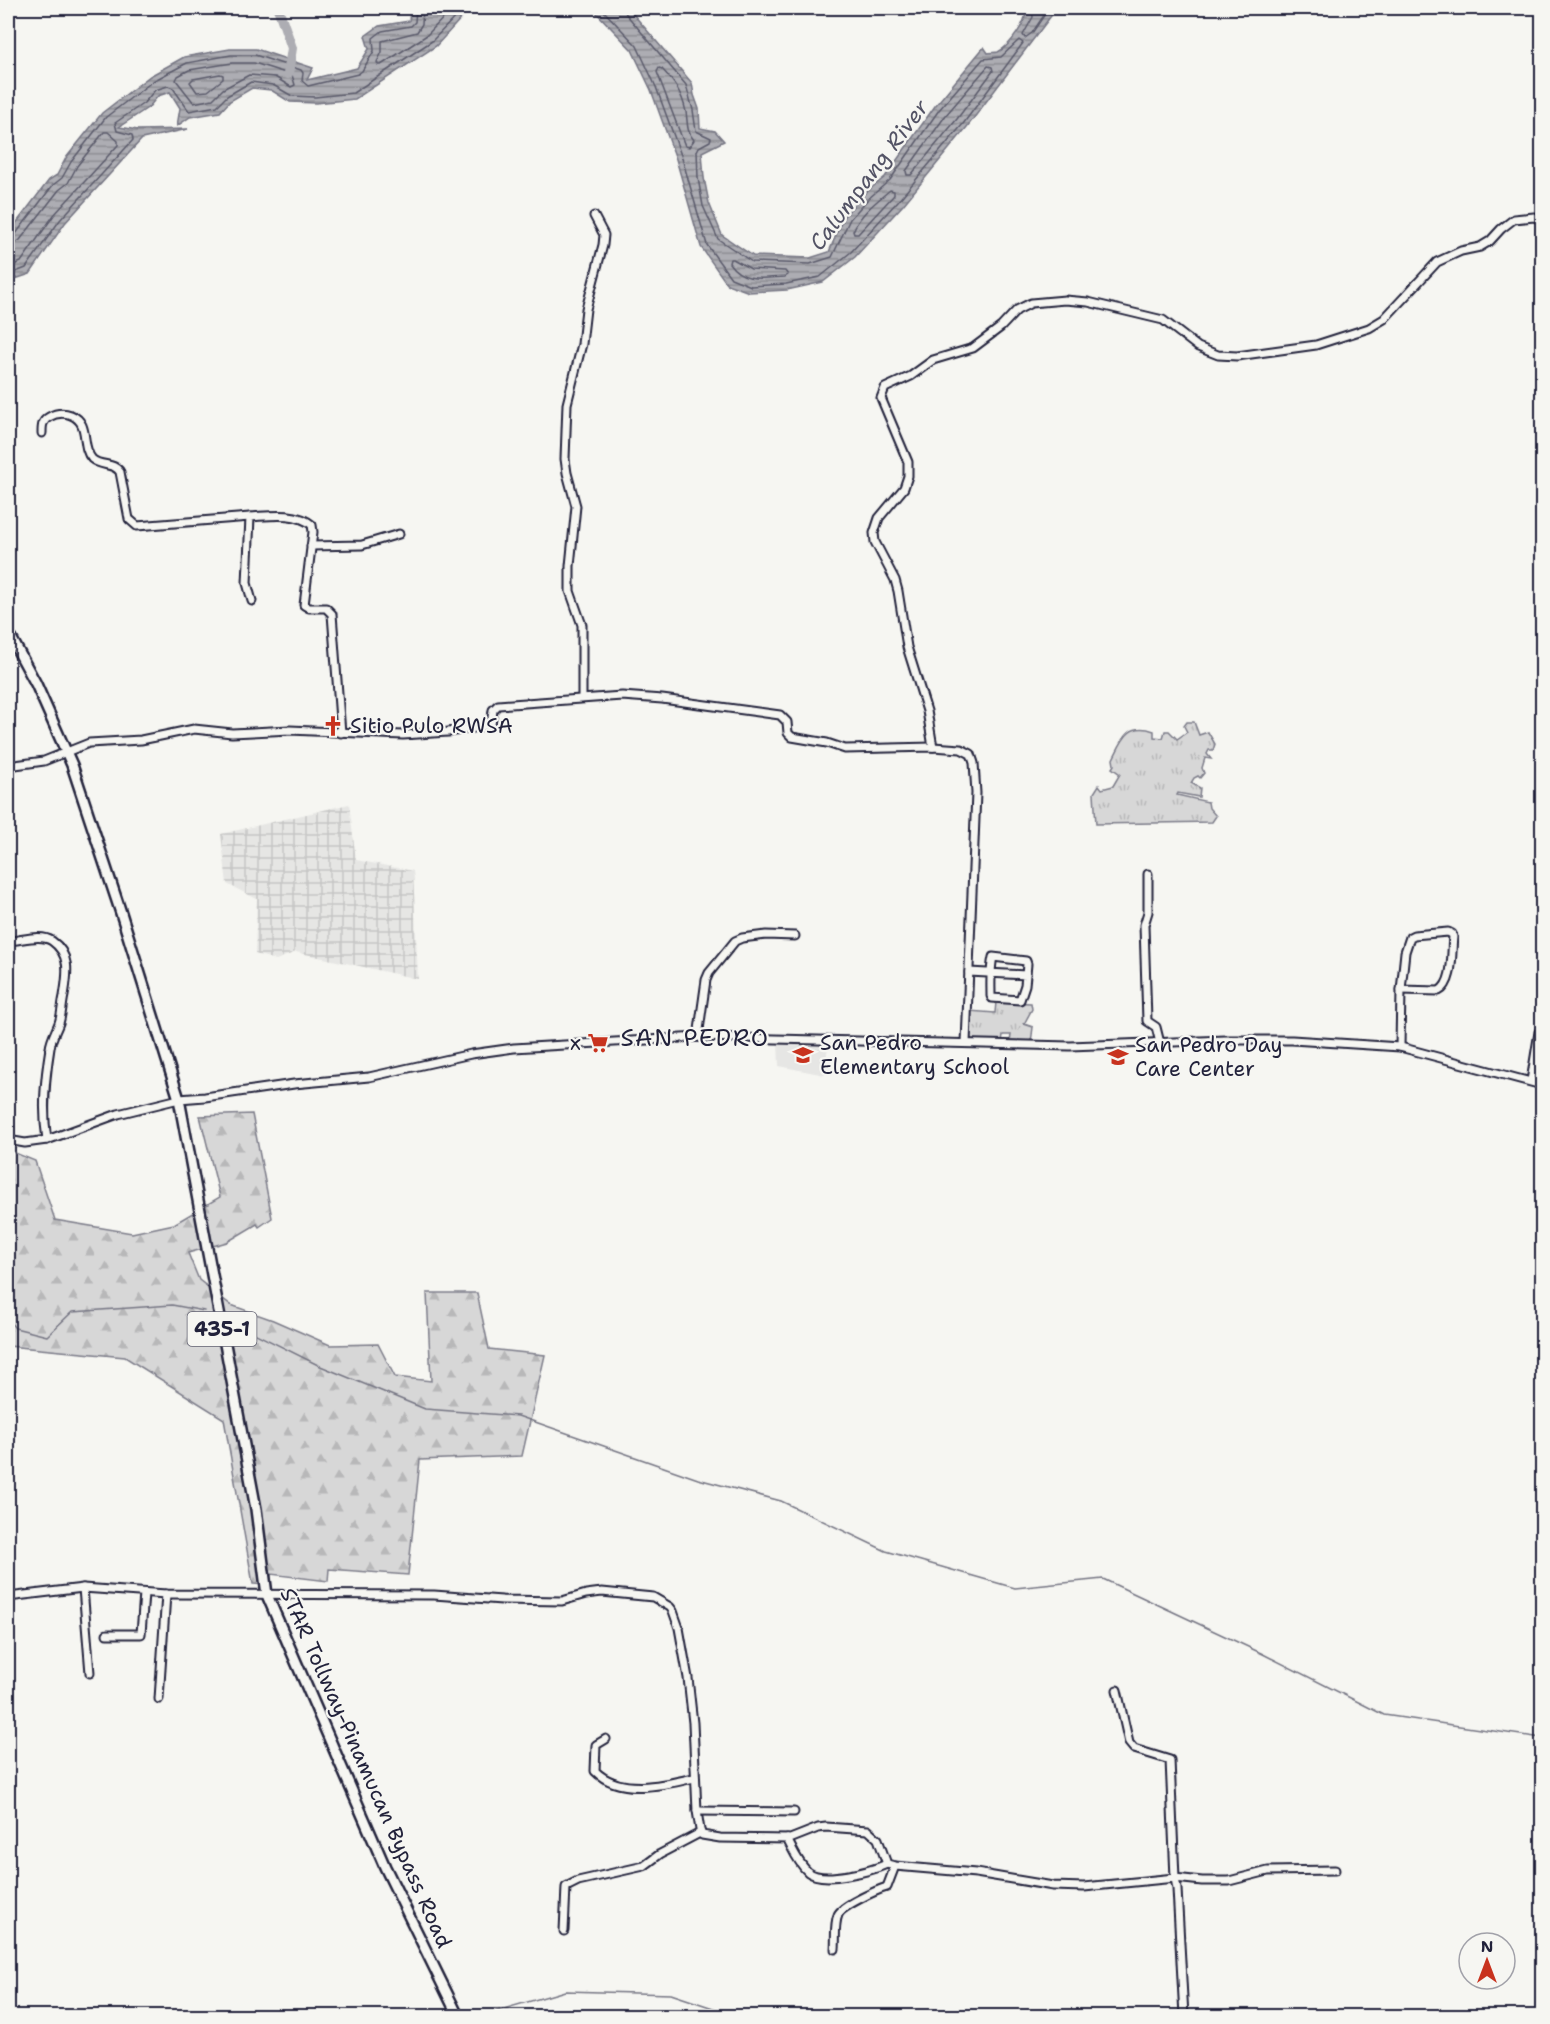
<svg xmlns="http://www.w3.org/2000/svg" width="1550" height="2024" font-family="'Shantell Sans',sans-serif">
	<defs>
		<pattern id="industrial-grid" width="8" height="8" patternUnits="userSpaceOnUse" patternTransform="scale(1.5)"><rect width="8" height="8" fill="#e6e6e4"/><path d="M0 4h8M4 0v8" fill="none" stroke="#c5c5c4"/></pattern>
		<pattern id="grass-tufts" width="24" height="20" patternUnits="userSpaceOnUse" patternTransform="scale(1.5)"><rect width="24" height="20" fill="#d7d7d7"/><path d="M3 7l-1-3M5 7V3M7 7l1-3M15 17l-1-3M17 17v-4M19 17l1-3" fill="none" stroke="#b8b8b9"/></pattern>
		<pattern id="forest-firs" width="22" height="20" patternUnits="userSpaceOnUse" patternTransform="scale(1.5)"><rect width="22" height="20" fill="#d7d7d7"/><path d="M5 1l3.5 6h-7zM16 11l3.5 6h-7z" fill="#b8b8b9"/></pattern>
		<pattern id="water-rules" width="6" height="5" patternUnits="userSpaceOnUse" patternTransform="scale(1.5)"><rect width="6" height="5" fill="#adadb3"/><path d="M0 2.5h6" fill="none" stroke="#8c8c93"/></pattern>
	</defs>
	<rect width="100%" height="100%" fill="#f6f6f2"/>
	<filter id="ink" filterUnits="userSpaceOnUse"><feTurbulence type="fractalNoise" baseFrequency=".0167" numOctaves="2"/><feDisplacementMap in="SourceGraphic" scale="12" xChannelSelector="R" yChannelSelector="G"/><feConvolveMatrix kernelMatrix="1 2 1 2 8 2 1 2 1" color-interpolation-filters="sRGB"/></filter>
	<g filter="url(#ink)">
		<!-- built -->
		<polygon fill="#e6e6e4" points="778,1042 828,1043 825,1075 779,1066"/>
		<!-- industrial -->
		<polygon fill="url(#industrial-grid)" points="349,804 356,860 413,871 418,979 296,952 276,960 255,954 257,899 227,884 221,834"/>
		<!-- grass -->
		<g fill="url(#grass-tufts)" stroke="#7c7c89" stroke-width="1.5">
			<path d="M1187,722h7l5,13 9,-3 7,12 -2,6h-4l-2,4 4,5 -6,-1 -3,10 2,5 -4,5 -2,-2 -4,2 -3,5 9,5 -1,9 -21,-4 -1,2 31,7 1,6 7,8 -4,6 -116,2 -2,-31 5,-8 3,4 11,-3 7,-12 -8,-6 2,-3 -1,-6c10,-20 15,-37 41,-28v6l9,1 2,-7h4l8,8 10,-7 -3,-6z"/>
			<polygon points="996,1002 1031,1003 1032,1009 1024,1024 1033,1027 1031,1043 1010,1042 1011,1035 1003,1035 1002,1042 967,1041 969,1011 995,1013"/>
		</g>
		<!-- forest -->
		<polygon fill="url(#forest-firs)" stroke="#7c7c89" stroke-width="1.5" points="252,1114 272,1218 259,1227 257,1224 227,1242 188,1253 199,1280 231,1305 273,1320 330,1345 378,1344 395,1377 431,1381 427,1293 477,1293 489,1349 545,1355 522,1456 420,1460 408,1575 329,1569 328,1581 271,1574 270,1585 253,1584 224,1419 125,1357 8,1346 8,1150 35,1161 55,1220 132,1233 174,1224 220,1197 200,1116"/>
		<!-- water -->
		<g fill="url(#water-rules)" stroke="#757583" stroke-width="1.5">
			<polygon points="410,8 474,8 464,15 436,46 355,99 316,103 290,102 271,90 252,88 230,101 220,112 190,117 177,126 180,108 170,92 158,96 149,107 119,127 138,130 188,129 142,139 65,223 30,274 9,281 8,284 8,234 49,180 57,175 66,158 102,113 150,76 184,57 230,49 256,49 313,68 307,80 357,68 369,49 365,36 379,26 409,21"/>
			<path d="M592,8h36l64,75 2,12 5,14 1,19 15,3 9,10 -22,11 2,26 5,25 13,32 31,21 57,2 19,-6 15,-36 20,-22 21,-17 50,-71 49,-59 4,6c3,-1 7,0 10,-1 12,-6 30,-31 28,-44h31l-90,119 -64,78 -48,52 -32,25 -36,8 -38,2 -22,-8 -26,-37 -25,-88 -25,-69 -19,-40z"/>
		</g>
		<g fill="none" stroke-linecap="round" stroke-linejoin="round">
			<!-- shore -->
			<g stroke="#5a5a6b" stroke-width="1.5">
				<polyline points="423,8 422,24 417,32 382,41 382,52 377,62 378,65 381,65 427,35 453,8"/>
				<polyline points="601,8 637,46 656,87 682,158 707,245 731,278 751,286 786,284 820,277 851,252 898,201 963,124 1023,43 1019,40 1001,57 983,59 939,110 890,180 868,199 850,219 832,257 810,264 752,262 718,239 703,206 698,178 697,151 699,147 710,141 711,138 696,131 693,110 686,85 626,14 624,8"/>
				<polyline points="1032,8 1033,17 1023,35 1025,38 1032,33 1049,8"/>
				<polygon points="232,63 254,63 292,75 295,85 291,87 275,77 249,75 223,89 213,99 194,103 176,80 178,76 189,70"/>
				<polygon points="988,66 992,67 993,71 957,119 911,175 907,175 906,171 946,115"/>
				<path d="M659,68l3,1c13,14 20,24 24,43 2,12 0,19 8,28l-5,7 -4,-1 -28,-74z"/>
				<polygon points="220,74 223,75 223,79 208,91 197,92 190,82 193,79"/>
				<path d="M890,190l4,1v4l-36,39h-4l-1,-3c7,-17 23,-29 37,-41z"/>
				<polyline points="8,238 15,235 53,185 62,178 71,162 106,117 153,81 187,63 231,55 255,55 301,70 303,73 302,81 308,86 358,74 362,71 374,51 373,38 382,31 411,26 415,22 416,8"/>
				<polyline points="8,245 14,244 20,240 59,190 68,183 77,166 104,132 108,132 118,141 118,145 54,215 21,262 8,267"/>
				<path d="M730,259h3l18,10 34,2 3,4 -3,2c-22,1 -42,6 -56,-14z"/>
				<polyline points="8,275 26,268 60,220 133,140 132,135 117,131 115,123 144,103 155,90 168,86 173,88 189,111 217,106 227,96 251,82 273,85 292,96 315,97 353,93 432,41 464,8"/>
			</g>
			<!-- stream -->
			<g stroke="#757583" stroke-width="1.5">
				<polyline points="8,1320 15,1328 47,1336 72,1312 172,1305 204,1311"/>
				<polyline points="242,1327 318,1365 425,1409 518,1416 698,1479 781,1501 886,1551 1015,1588 1103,1579 1263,1654 1384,1715 1542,1738"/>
				<polyline points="480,2016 565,1991 671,1994 737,2016"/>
			</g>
			<!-- river -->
			<polyline stroke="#adadb3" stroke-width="10" points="278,8 292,48 288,74"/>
			<!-- minor casing -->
			<g stroke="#22223b" stroke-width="11">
				<g id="minor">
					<path d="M42,433c0,-7 0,-12 7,-16 7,-4 14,-5 22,-2 20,8 9,31 21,44 9,8 22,3 28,13l9,47 8,7 113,-9"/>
					<polyline points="311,546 362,545 399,534"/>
					<path d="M252,601l-5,-18 3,-66c19,-1 46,-6 62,8l1,7 -9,73 5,3h17l6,6 9,119"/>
					<polyline points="582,698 582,625 570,591 570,566 576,506 567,473 565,459 567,404 582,344 586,309 603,245 604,235 594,216"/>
					<polyline points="933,747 927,711 907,647 898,591 895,580 875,542 874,533 879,518 904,488 908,476 908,462 881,398 885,388 911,376 933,360 973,348 1001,327 1017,310 1031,303 1065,300 1088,302 1163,320 1198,347 1218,355 1237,356 1316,345 1369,328 1384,319 1437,262 1461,251 1480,247 1490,241 1501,229 1514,219 1534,217 1542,220"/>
					<polyline points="8,766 44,761 89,743 141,740 194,729 232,733 290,730 403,735 448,732 491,725 493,710 498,705 622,696 662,699 780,715 787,722 788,733 792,737 827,743 845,749 933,747 961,749 971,754 974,763 976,793 966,1043"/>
					<polyline points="1148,874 1148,912 1144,925 1147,1021 1156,1027 1160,1043"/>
					<path d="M1448,932l4,2 1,3c-2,16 1,46 -14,54l-38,-1 4,-38 5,-15 4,-2z"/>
					<path d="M8,941c12,0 33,-8 44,0 20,14 15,35 12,55 -2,8 -2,18 -5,27 -3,8 -8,16 -9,25 -5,31 -8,61 -3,92"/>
					<path d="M969,972l57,3 -1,10 -5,15 -28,-2 -1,-2c0,-12 -1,-27 2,-39l33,4 1,3 -1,11"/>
					<polyline points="698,1037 706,980 709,973 735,941 742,938 766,935 795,936"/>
					<polyline points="1400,1047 1401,990"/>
					<polyline points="1531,1081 1539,1032 1542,1028"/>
					<polyline points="8,1140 25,1143 47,1140 118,1114 179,1099 205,1097 294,1084 369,1077 471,1054 514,1048 698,1037 1070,1046 1226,1040 1292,1040 1400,1047 1542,1085"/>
					<polyline points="83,1588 90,1673"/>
					<polyline points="8,1597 83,1588 166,1594 434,1595 502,1600 562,1601 586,1594 602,1592 653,1597 670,1607 673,1611 679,1628 688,1678 693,1723 697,1811 700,1830 702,1835 720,1838 790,1839 818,1828 826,1827 868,1830 878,1839 887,1864 895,1866 976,1873 1053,1886 1084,1887 1175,1878 1177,1889 1184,2016"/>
					<polyline points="107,1634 141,1634 144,1593"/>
					<polyline points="1117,1690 1129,1743 1134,1749 1170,1760 1175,1878 1202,1881 1229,1881 1268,1871 1335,1870"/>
					<polyline points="159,1699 166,1594"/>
					<path d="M606,1739l-10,6 -1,26c25,25 69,14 99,7"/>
					<polyline points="697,1811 794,1812"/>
					<path d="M787,1839c6,11 11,24 21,33 15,12 63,-1 79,-8"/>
					<polyline points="564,1931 566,1887 578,1881 644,1866 660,1854 700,1833"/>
					<path d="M835,1949c1,-10 -1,-25 3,-34 3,-9 39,-25 49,-28l8,-21"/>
				</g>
			</g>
			<!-- major casing -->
			<g stroke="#22223b" stroke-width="14">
				<polyline id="major" points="8,632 36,684 72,765 121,913 179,1099 256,1509 267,1595 385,1867 458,2016"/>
			</g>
			<!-- minor -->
			<use href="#minor" stroke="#f6f6f2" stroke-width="7"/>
			<!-- major -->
			<use href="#major" stroke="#f6f6f2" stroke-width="9"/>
		</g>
	</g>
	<!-- icons -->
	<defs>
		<g id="church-bare" transform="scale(1.62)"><path d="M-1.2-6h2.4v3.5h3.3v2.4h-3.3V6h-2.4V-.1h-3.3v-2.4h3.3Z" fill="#c8321e" stroke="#f6f6f2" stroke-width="2.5" paint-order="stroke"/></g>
		<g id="supermarket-bare" transform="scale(1.62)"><path d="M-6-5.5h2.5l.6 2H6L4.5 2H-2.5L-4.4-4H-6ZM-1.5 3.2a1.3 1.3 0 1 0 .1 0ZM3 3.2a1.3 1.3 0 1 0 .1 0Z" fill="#c8321e" stroke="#f6f6f2" stroke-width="2.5" paint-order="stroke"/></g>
		<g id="school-bare" transform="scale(1.62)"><path d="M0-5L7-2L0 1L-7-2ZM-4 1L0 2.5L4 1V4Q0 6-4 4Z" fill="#c8321e" stroke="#f6f6f2" stroke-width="2.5" paint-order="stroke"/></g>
	</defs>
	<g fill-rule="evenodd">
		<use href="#church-bare" x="333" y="726"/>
		<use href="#supermarket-bare" x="598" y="1043"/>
		<use href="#school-bare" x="803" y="1055"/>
		<use href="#school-bare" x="1118" y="1057"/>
	</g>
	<g text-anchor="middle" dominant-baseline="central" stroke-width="4.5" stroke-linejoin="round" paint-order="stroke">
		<!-- shield labels -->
		<rect fill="#f6f6f2" stroke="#626272" stroke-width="1.5" x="187.5" y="1312" width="69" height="34" rx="4.5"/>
		<g font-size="20" font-weight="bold" fill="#22223b">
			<text x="222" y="1329">435-1</text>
		</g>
		<!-- poi labels -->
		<g font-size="21" fill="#22223b" stroke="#f6f6f2" text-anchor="start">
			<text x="350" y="726">Sitio Pulo RWSA</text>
			<text x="581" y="1043" text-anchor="end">x</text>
			<text x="820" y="1043">San Pedro<tspan x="820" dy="24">Elementary School</tspan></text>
			<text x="1135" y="1045">San Pedro Day<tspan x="1135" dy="24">Care Center</tspan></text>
		</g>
		<!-- street labels -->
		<g font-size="21" fill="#22223b" stroke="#f6f6f2">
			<text transform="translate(366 1768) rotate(66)">STAR Tollway-Pinamucan Bypass Road</text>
		</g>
		<!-- water labels -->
		<g font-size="22" font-style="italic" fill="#535365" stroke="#f6f6f2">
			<text transform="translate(869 175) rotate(-53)">Calumpang River</text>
		</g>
		<!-- quarter labels -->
		<g font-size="24" letter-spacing="1.5" fill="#22223b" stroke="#f6f6f2">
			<text x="695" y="1038">SAN PEDRO</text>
		</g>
	</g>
	<!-- margin -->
	<rect width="1550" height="2024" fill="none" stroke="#f6f6f2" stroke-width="30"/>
	<rect x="15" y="15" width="1520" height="1994" fill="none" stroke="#22223b" stroke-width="2" filter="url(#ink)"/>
	<!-- north arrow -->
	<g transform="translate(1487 1961)"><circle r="28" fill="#f6f6f2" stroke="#a1a1a9" stroke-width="1.5"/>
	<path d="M0-4.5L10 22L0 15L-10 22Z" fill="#c8321e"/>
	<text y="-9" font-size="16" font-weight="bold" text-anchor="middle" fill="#22223b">N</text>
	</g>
</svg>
